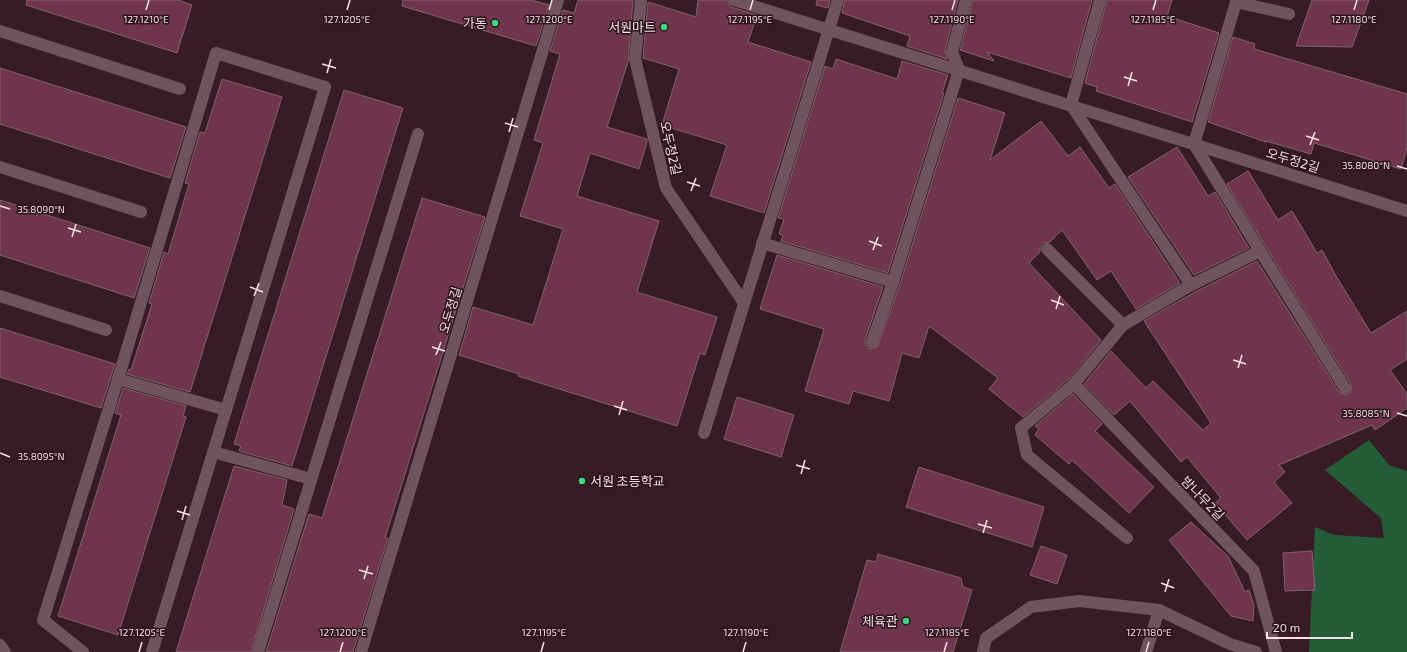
<svg xmlns="http://www.w3.org/2000/svg" width="1407" height="652" font-family="'Exo 2','Noto Sans KR',sans-serif">
	<rect width="100%" height="100%" fill="#371c26"/>
	<!-- forest -->
	<polygon fill="#245e39" points="1369,440 1389,465 1407,471 1407,652 1309,652 1315,527 1334,535 1384,538 1381,518 1325,470"/>
	<!-- building -->
	<g fill="#6f354c" stroke="#81626c">
		<polygon points="27,0 178,0 192,5 177,53 26,5"/>
		<polygon points="403,0 531,0 549,5 536,46 402,6"/>
		<polygon points="578,0 633,0 628,62 607,127 647,139 647,142 639,169 590,153 577,196 659,221 637,292 717,317 705,355 700,353 677,426 518,376 519,374 459,355 473,307 533,325 563,229 520,216 543,143 534,140 560,54 550,51 563,10 574,13"/>
		<polygon points="698,0 727,0 731,7 757,15 748,42 811,62 764,213 710,196 727,145 662,125 679,69 643,58 648,2 696,17"/>
		<polygon points="817,0 830,0 828,8 816,5"/>
		<polygon points="845,0 958,0 945,50 947,59 907,46 910,36 842,13"/>
		<polygon points="973,0 1092,0 1071,78 987,52 994,61 960,50"/>
		<polygon points="1107,0 1172,0 1167,16 1219,33 1192,122 1096,91 1097,87 1085,83"/>
		<polygon points="1312,0 1369,0 1352,47 1296,46"/>
		<polygon points="1233,37 1255,44 1254,49 1407,94 1407,148 1401,169 1314,143 1311,154 1266,141 1266,142 1208,122"/>
		<polygon points="836,59 897,79 902,61 948,75 942,93 944,93 888,273 781,241 783,235 779,234 784,219 778,218 825,66 833,69"/>
		<polygon points="0,68 186,127 170,178 0,124"/>
		<polygon points="222,79 282,97 190,392 127,374 129,369 131,370 152,304 149,303 164,252 168,254 189,184 185,183 200,132 205,133"/>
		<polygon points="344,90 403,108 292,466 239,451 241,446 234,444"/>
		<polygon points="958,98 1005,113 990,160 1041,121 1068,156 1080,147 1109,188 1115,184 1180,283 1136,309 1111,271 1097,280 1062,230 1050,242 1042,243 1040,247 1040,252 1029,263 1101,340 1069,379 1023,417 989,389 998,378 929,326 919,358 902,353 889,401 853,391 849,404 805,391 824,329 760,309 777,255 883,287 865,340 865,344 869,349 877,347 900,284"/>
		<polygon points="1177,147 1208,196 1215,192 1249,248 1194,275 1128,177"/>
		<polygon points="1248,171 1278,220 1292,211 1317,253 1322,250 1336,276 1371,333 1407,311 1407,359 1390,370 1407,394 1407,408 1375,430 1372,425 1279,465 1285,472 1274,482 1292,503 1247,540 1215,503 1221,498 1187,457 1181,462 1130,401 1114,415 1084,384 1111,351 1146,388 1153,381 1203,430 1211,423 1144,321 1195,292 1257,261 1339,392 1345,395 1351,392 1351,384 1227,184"/>
		<polygon points="422,198 485,217 385,538 388,538 353,652 266,652 309,514 322,518"/>
		<polygon points="0,200 150,248 134,298 0,255"/>
		<polygon points="0,328 115,364 101,408 0,377"/>
		<polygon points="123,388 186,406 183,416 186,417 118,635 58,616 121,415 115,413"/>
		<polygon points="1073,394 1102,424 1095,431 1154,487 1129,513 1072,460 1069,464 1035,435 1039,429 1035,426"/>
		<polygon points="737,397 794,415 781,457 724,439"/>
		<polygon points="234,466 287,480 282,505 294,509 251,652 176,652"/>
		<polygon points="919,467 1044,507 1032,547 906,507"/>
		<polygon points="1191,522 1228,556 1245,592 1249,590 1254,605 1253,621 1231,616 1169,540"/>
		<polygon points="1041,546 1067,555 1057,584 1030,575"/>
		<polygon points="1312,551 1315,590 1285,591 1283,553"/>
		<polygon points="878,554 961,578 963,587 972,590 953,652 840,652 867,560 876,562"/>
	</g>
	<g fill="none" stroke-linecap="round" stroke-linejoin="round">
		<!-- lane -->
		<g stroke="#70545d" stroke-width="12">
			<polyline points="0,31 180,89"/>
			<polyline points="0,167 141,212"/>
			<polyline points="0,296 106,330"/>
			<polyline points="118,379 226,410"/>
			<polyline points="213,452 311,479"/>
			<polyline points="83,652 43,620 118,379 216,53 325,87 152,652"/>
			<polyline points="258,652 418,134"/>
		</g>
		<!-- street -->
		<g stroke="#70545d" stroke-width="12">
			<polyline points="641,0 635,59 666,188 744,303"/>
			<polyline points="734,0 1407,211"/>
			<polyline points="1100,0 1071,105 1191,285"/>
			<polyline points="1289,14 1236,2 1194,144 1345,388"/>
			<polyline points="762,243 893,282"/>
			<polyline points="1047,249 1123,325"/>
			<polyline points="872,342 893,282 959,70 952,52 966,0"/>
			<polyline points="1074,384 1254,571 1276,652"/>
			<polyline points="704,433 838,0"/>
			<polyline points="1127,538 1027,455 1021,428 1074,384 1123,325 1191,285 1260,251"/>
			<polyline points="0,645 5,652"/>
			<polyline points="361,652 558,0"/>
			<polyline points="983,652 986,638 1031,607 1079,601 1159,610 1230,644 1256,652"/>
			<polyline points="1146,652 1159,610"/>
		</g>
	</g>
	<!-- ticks -->
	<path fill="none" stroke="#f3e1e6" stroke-width="1.5" d="M146,10l3,-10M347,10l3,-10M549,10l3,-10M750,10l3,-10M952,10l3,-10M1153,10l3,-10M1354,10l3,-10M322,64l14,4M327,73l4,-14M1124,77l13,4M1128,86l4,-14M505,123l13,4M509,132l4,-14M1306,136l13,4M1310,145l5,-13M1397,166l10,3M687,182l13,4M691,191l5,-13M0,206l10,3M68,228l13,4M72,237l4,-13M869,241l13,5M873,250l5,-13M250,287l13,5M254,296l5,-13M1051,300l13,5M1056,309l4,-13M432,347l13,4M436,355l5,-13M1233,360l13,4M1238,368l4,-13M614,406l13,4M1397,413l10,3M619,415l4,-14M0,453l10,4M796,465l14,4M801,474l4,-14M177,511l13,4M182,520l4,-14M978,524l14,4M983,533l4,-13M359,570l14,4M364,579l4,-13M1161,583l13,5M1165,592l4,-13M139,652l3,-10M340,652l3,-10M541,652l3,-10M743,652l3,-10M944,652l3,-10M1146,652l3,-10"/>
	<!-- markers -->
	<g fill="#3ed77d" stroke="#2c131d" stroke-width="1.5">
		<circle cx="495" cy="23" r="4"/>
		<circle cx="664" cy="27" r="4"/>
		<circle cx="582" cy="481" r="4"/>
		<circle cx="906" cy="621" r="4"/>
	</g>
	<g text-anchor="middle" dominant-baseline="central" stroke-width="3" stroke-linejoin="round" paint-order="stroke">
		<!-- poi labels -->
		<g font-size="13" fill="#f3e1e6" stroke="#2c131d" text-anchor="end">
			<text x="487" y="23">가동</text>
			<text x="656" y="27">서원마트</text>
			<text x="590" y="481" text-anchor="start">서원 초등학교</text>
			<text x="898" y="621">체육관</text>
		</g>
		<!-- street labels -->
		<g font-size="13" fill="#f3e1e6" stroke="#2c131d">
			<text transform="translate(671 148) rotate(77)">오두정2길</text>
			<text transform="translate(1293 160) rotate(17)">오두정2길</text>
			<text transform="translate(450 310) rotate(-73)">오두정길</text>
			<text transform="translate(1203 498) rotate(46)">밤나무2길</text>
		</g>
	</g>
	<g font-size="10" text-anchor="middle" fill="#f3e1e6" stroke="#2c131d" stroke-width="3" stroke-linejoin="round" paint-order="stroke">
		<text x="146" y="23">127.1210°E</text>
		<text x="347" y="23">127.1205°E</text>
		<text x="549" y="23">127.1200°E</text>
		<text x="750" y="23">127.1195°E</text>
		<text x="952" y="23">127.1190°E</text>
		<text x="1153" y="23">127.1185°E</text>
		<text x="1354" y="23">127.1180°E</text>
		<text x="1366" y="169">35.8080°N</text>
		<text x="41" y="213">35.8090°N</text>
		<text x="1366" y="417">35.8085°N</text>
		<text x="41" y="460">35.8095°N</text>
		<text x="142" y="636">127.1205°E</text>
		<text x="343" y="636">127.1200°E</text>
		<text x="544" y="636">127.1195°E</text>
		<text x="746" y="636">127.1190°E</text>
		<text x="947" y="636">127.1185°E</text>
		<text x="1149" y="636">127.1180°E</text>
	</g>
	<!-- scale -->
	<path d="M1267 632v6h85v-6" fill="none" stroke="#f3e1e6" stroke-width="2"/>
	<text x="1273" y="632" font-size="12" fill="#f3e1e6" stroke="#2c131d" stroke-width="3" paint-order="stroke">20 m</text>
</svg>
